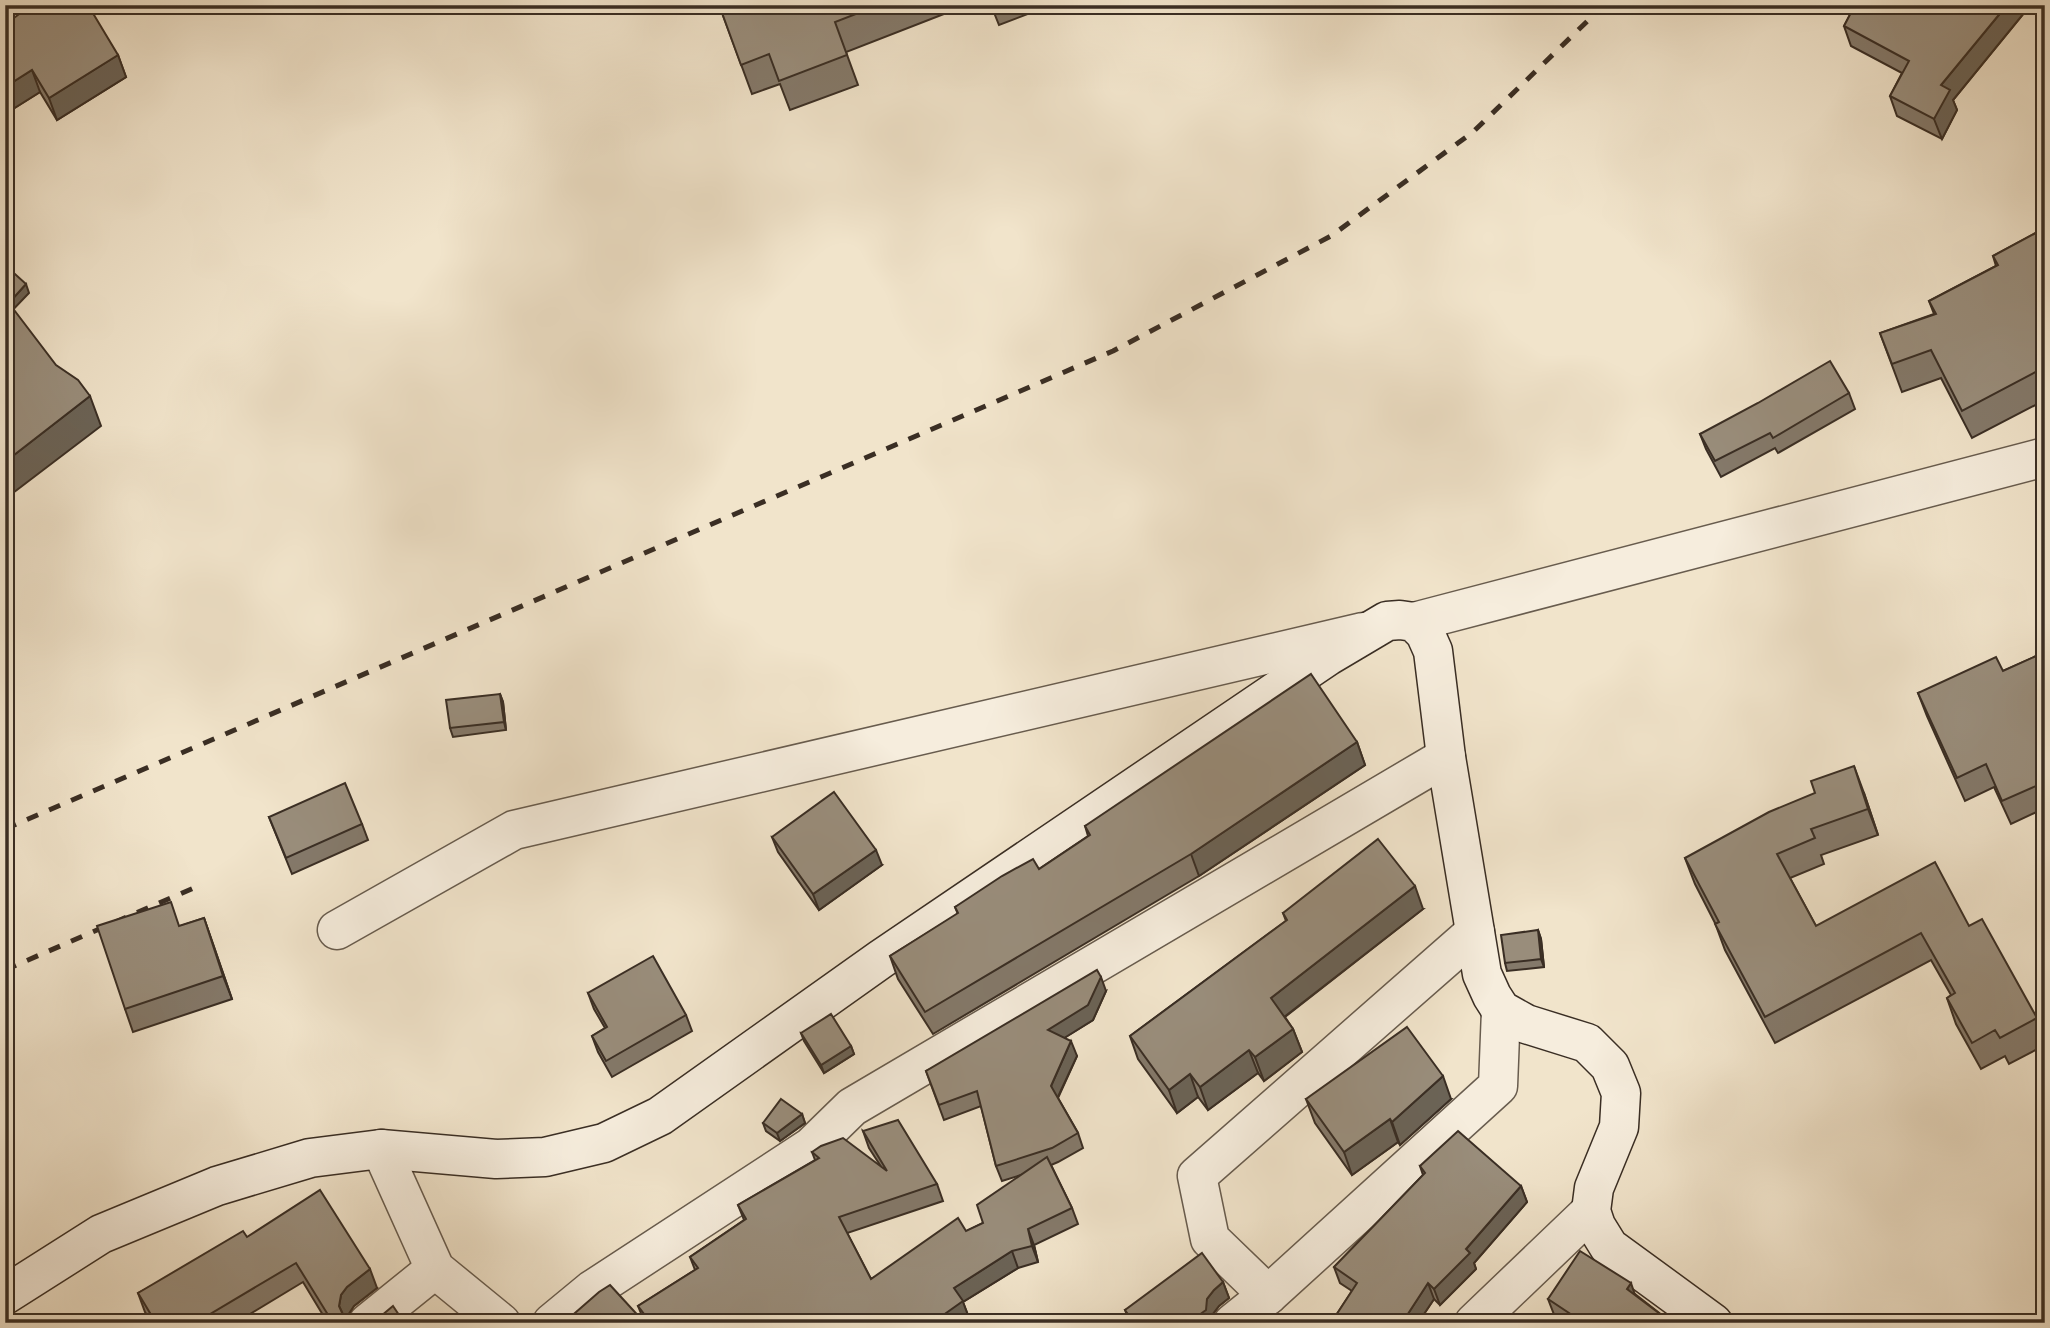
<svg xmlns="http://www.w3.org/2000/svg" width="2050" height="1328" font-family="'IM FELL French Canon',serif">
	<rect width="100%" height="100%" fill="#f1e4cb"/>
	<filter id="stains"><feTurbulence type="fractalNoise" baseFrequency=".00286" numOctaves="4"/><feColorMatrix values="0 0 0 0 .2 0 0 0 0 .09 0 0 0 0 .02 0 0 0 .5 -.17"/></filter>
	<radialGradient id="worn" r=".72"><stop offset=".6" stop-color="#630" stop-opacity="0"/><stop offset="1" stop-color="#630" stop-opacity=".3"/></radialGradient>
	<g fill="none" stroke-linecap="round" stroke-linejoin="round">
		<!-- minor casing -->
		<g stroke="#685c4e" stroke-width="41">
			<g id="minor">
				<polyline points="1414,622 2045,457"/>
				<polyline points="337,930 514,830 1363,632"/>
				<polyline points="381,1149 435,1269 501,1323"/>
				<polyline points="1268,1295 1210,1239 1197,1176 1475,932"/>
				<polyline points="368,1323 435,1269"/>
				<polyline points="552,1323 592,1290 811,1147 852,1107 1446,757"/>
				<polyline points="1233,1323 1268,1295 1498,1086 1501,1010"/>
				<polyline points="1474,1323 1591,1211"/>
			</g>
		</g>
		<!-- secondary casing -->
		<g stroke="#3a2e24" stroke-width="41">
			<polyline id="secondary" points="5,1295 101,1234 217,1186 310,1158 381,1149 496,1159 545,1157 604,1143 660,1116 881,959 1328,656 1387,621 1400,620 1414,622 1425,633 1433,651 1446,757 1482,974 1492,996 1501,1010 1526,1024 1587,1043 1610,1066 1621,1093 1619,1127 1594,1188 1591,1211 1596,1226 1609,1247 1713,1323"/>
		</g>
		<!-- minor -->
		<use href="#minor" stroke="#f6eddd" stroke-width="38"/>
		<!-- secondary -->
		<use href="#secondary" stroke="#f6eddd" stroke-width="38"/>
		<!-- rail -->
		<g stroke="#3a2e24" stroke-width="5" stroke-dasharray="12 12" stroke-linecap="butt">
			<polyline points="5,829 1113,351 1331,236 1473,132 1604,5"/>
			<polyline points="5,970 196,887"/>
		</g>
	</g>
	<!-- wall -->
	<g fill="#84796a" stroke="#3a2e24" stroke-width="2">
		<polygon points="733,5 967,5 846,52 858,85 790,110 780,84 752,94 721,10"/>
		<polygon points="991,5 1030,5 1033,12 999,25"/>
		<polygon points="1855,5 2021,5 2024,13 1953,100 1957,110 1942,139 1897,116 1890,96 1902,73 1851,46 1844,26"/>
		<polygon points="5,24 118,55 126,77 57,120 40,92 5,114"/>
		<polygon points="2045,228 2045,400 1972,438 1941,378 1902,392 1880,333 1934,314 1929,301 1996,266 1993,256"/>
		<polygon points="1849,393 1855,409 1778,453 1775,448 1721,477 1706,449 1700,434"/>
		<polygon points="2045,652 2045,808 2011,824 1994,787 1965,801 1927,716 1918,693 2003,671"/>
		<polygon points="500,694 503,702 506,730 453,737 450,728"/>
		<polygon points="1357,742 1365,765 1199,876 933,1034 898,979 890,956 958,914 955,907 1039,869 1088,836 1085,826"/>
		<polygon points="1864,793 1878,835 1821,855 1824,864 1790,878 1816,926 1969,926 2037,1018 2045,1040 2045,1045 2009,1064 2005,1056 1981,1069 1956,1024 1947,998 1951,995 1931,960 1775,1043 1725,950 1715,923 1695,884 1685,858"/>
		<polygon points="269,817 362,824 368,840 292,874"/>
		<polygon points="772,837 882,865 819,910 778,852"/>
		<polygon points="1423,909 1285,1017 1293,1029 1302,1052 1264,1081 1258,1073 1208,1110 1198,1097 1177,1113 1138,1059 1130,1036 1286,921 1283,913"/>
		<polygon points="204,918 232,999 133,1032 125,1009 180,926"/>
		<polygon points="1538,930 1541,939 1544,967 1507,971 1505,963"/>
		<polygon points="1106,991 1093,1020 1064,1038 1077,1056 1058,1098 1078,1133 1083,1148 1058,1162 1051,1165 1072,1208 1078,1224 1034,1245 1038,1262 1018,1268 963,1302 969,1318 962,1323 568,1323 567,1320 644,1321 638,1306 695,1270 690,1257 744,1220 738,1205 815,1160 812,1152 880,1165 869,1148 863,1131 937,1184 943,1201 847,1233 871,1279 983,1223 1021,1175 1002,1181 996,1166 981,1106 944,1120 926,1071"/>
		<polygon points="588,993 686,1015 692,1031 612,1077 598,1052 592,1036 605,1028 594,1009"/>
		<polygon points="801,1033 851,1046 854,1054 824,1073 804,1041"/>
		<polygon points="1306,1099 1451,1099 1400,1145 1398,1142 1352,1175 1315,1123"/>
		<polygon points="802,1114 805,1123 780,1141 766,1131 763,1123"/>
		<polygon points="1420,1166 1521,1186 1527,1202 1474,1263 1476,1269 1440,1305 1434,1299 1418,1323 1331,1323 1352,1291 1340,1283 1334,1267 1423,1175"/>
		<polygon points="247,1237 377,1288 354,1306 348,1315 347,1320 326,1320 303,1282 235,1323 152,1323 145,1312 138,1293"/>
		<polygon points="1223,1282 1229,1298 1219,1306 1213,1314 1212,1323 1130,1323 1125,1310"/>
		<polygon points="1635,1294 1672,1323 1564,1323 1555,1317 1548,1299"/>
	</g>
	<!-- shaded-wall -->
	<g fill="#6b6356" stroke="#3a2e24" stroke-width="2">
		<polygon points="2007,5 2021,5 2024,13 1953,100 1957,110 1942,139 1934,119 1941,85"/>
		<polygon points="118,55 126,77 57,120 49,98"/>
		<polygon points="32,70 40,92 5,114 5,87"/>
		<polygon points="26,284 29,293 5,318 5,307"/>
		<polygon points="90,396 101,426 5,499 5,462"/>
		<polygon points="500,694 503,702 506,730 504,722"/>
		<polygon points="1357,742 1365,765 1199,876 1191,854"/>
		<polygon points="1854,766 1864,793 1878,835 1868,809"/>
		<polygon points="876,850 882,865 819,910 813,894"/>
		<polygon points="1415,886 1423,909 1279,1021 1271,998"/>
		<polygon points="204,918 212,941 232,999 223,976"/>
		<polygon points="1538,930 1541,939 1544,967 1541,959"/>
		<polygon points="1101,977 1106,991 1093,1020 1053,1045 1048,1030"/>
		<polygon points="1293,1029 1302,1052 1264,1081 1255,1057"/>
		<polygon points="1071,1041 1077,1056 1056,1101 1051,1086"/>
		<polygon points="851,1046 854,1054 824,1073 821,1065"/>
		<polygon points="1249,1050 1258,1073 1208,1110 1200,1087"/>
		<polygon points="1190,1074 1198,1097 1177,1113 1169,1090"/>
		<polygon points="1443,1076 1451,1099 1400,1145 1392,1122"/>
		<polygon points="802,1114 805,1123 780,1141 777,1133"/>
		<polygon points="1390,1119 1398,1142 1352,1175 1344,1152"/>
		<polygon points="1521,1186 1527,1202 1474,1263 1476,1269 1440,1305 1434,1289 1466,1249"/>
		<polygon points="1028,1229 1034,1245 1038,1262 1032,1246"/>
		<polygon points="1012,1251 1018,1268 963,1302 969,1318 962,1323 932,1323 954,1288"/>
		<polygon points="370,1269 377,1288 354,1306 348,1315 347,1323 339,1306 341,1295 347,1287"/>
		<polygon points="1223,1282 1229,1298 1219,1306 1213,1314 1212,1323 1188,1323 1214,1290"/>
		<polygon points="1428,1283 1434,1299 1418,1323 1402,1323"/>
		<polygon points="1631,1283 1637,1301 1627,1289"/>
		<polygon points="399,1315 402,1323 387,1323"/>
	</g>
	<!-- building -->
	<g fill="#998d7b" stroke="#3a2e24" stroke-width="2">
		<polygon points="31,5 88,5 118,55 49,98 32,70 5,87 5,24 10,21"/>
		<polygon points="733,5 879,5 835,22 847,55 779,81 769,54 741,65 721,10"/>
		<polygon points="1855,5 2007,5 1941,85 1950,90 1934,119 1890,96 1909,61 1844,26"/>
		<polygon points="2045,228 2045,367 1962,411 1931,350 1892,364 1880,333 1936,314 1929,301 1998,265 1993,256"/>
		<polygon points="5,265 26,284 9,303 5,298"/>
		<polygon points="5,298 56,365 78,380 90,396 5,462"/>
		<polygon points="1830,361 1849,393 1773,438 1770,433 1715,461 1700,434 1758,403"/>
		<polygon points="2045,652 2045,782 2002,801 1986,764 1957,778 1918,693 1996,657 2003,671"/>
		<polygon points="1311,674 1357,742 1191,854 925,1012 890,956 958,913 955,907 1002,876 1033,859 1039,869 1090,835 1085,826"/>
		<polygon points="500,694 504,722 450,728 446,700"/>
		<polygon points="1854,766 1868,809 1811,829 1815,838 1777,854 1816,926 1935,862 1969,926 1982,919 2037,1018 2000,1038 1995,1030 1972,1043 1947,998 1955,993 1921,933 1765,1017 1715,924 1719,922 1685,858 1769,812 1815,793 1811,781"/>
		<polygon points="345,783 362,824 286,858 269,817"/>
		<polygon points="834,792 876,850 813,894 772,837"/>
		<polygon points="1378,839 1415,886 1271,998 1293,1029 1255,1057 1249,1050 1200,1087 1190,1074 1169,1090 1130,1036 1287,920 1283,913"/>
		<polygon points="171,902 179,926 204,918 223,976 125,1009 97,926"/>
		<polygon points="1538,930 1541,959 1505,963 1501,935"/>
		<polygon points="653,956 686,1015 606,1061 592,1036 607,1027 588,993"/>
		<polygon points="1097,970 1101,977 1088,1005 1048,1030 1071,1041 1051,1086 1078,1133 1052,1148 996,1166 977,1091 939,1105 926,1071"/>
		<polygon points="831,1014 851,1046 821,1065 801,1033"/>
		<polygon points="1407,1027 1443,1076 1392,1122 1390,1119 1344,1152 1306,1099"/>
		<polygon points="781,1099 802,1114 777,1133 763,1123"/>
		<polygon points="898,1120 937,1184 839,1217 871,1279 958,1218 966,1231 983,1223 977,1205 1047,1157 1072,1208 1028,1229 1032,1246 1012,1251 954,1288 963,1301 932,1323 651,1323 638,1306 698,1268 690,1257 746,1219 738,1205 819,1158 812,1152 821,1146 843,1138 887,1171 863,1131"/>
		<polygon points="1458,1131 1521,1186 1466,1249 1470,1253 1434,1289 1428,1283 1402,1323 1331,1323 1357,1283 1334,1267 1425,1173 1420,1166"/>
		<polygon points="320,1190 370,1269 347,1287 341,1295 339,1306 344,1317 352,1323 320,1323 330,1318 296,1263 195,1323 156,1323 138,1293 243,1231 247,1237"/>
		<polygon points="1580,1251 1631,1283 1627,1289 1672,1323 1575,1323 1578,1319 1548,1299"/>
		<polygon points="1202,1253 1223,1282 1214,1290 1207,1299 1206,1310 1188,1323 1134,1323 1125,1310"/>
		<polygon points="610,1285 644,1322 643,1323 569,1323 567,1320 599,1292"/>
		<polygon points="393,1306 399,1315 387,1323 370,1323 375,1321"/>
	</g>
	<!-- margin -->
	<rect width="2050" height="1328" fill="none" stroke="#f1e4cb" stroke-width="28"/>
	<rect x="7" y="7" width="2036" height="1314" fill="none" stroke="#3a2e24" stroke-width="3.5"/>
	<rect x="14" y="14" width="2022" height="1300" fill="none" stroke="#3a2e24" stroke-width="2"/>
	<rect width="100%" height="100%" filter="url(#stains)"/>
	<rect width="100%" height="100%" fill="url(#worn)"/>
</svg>
